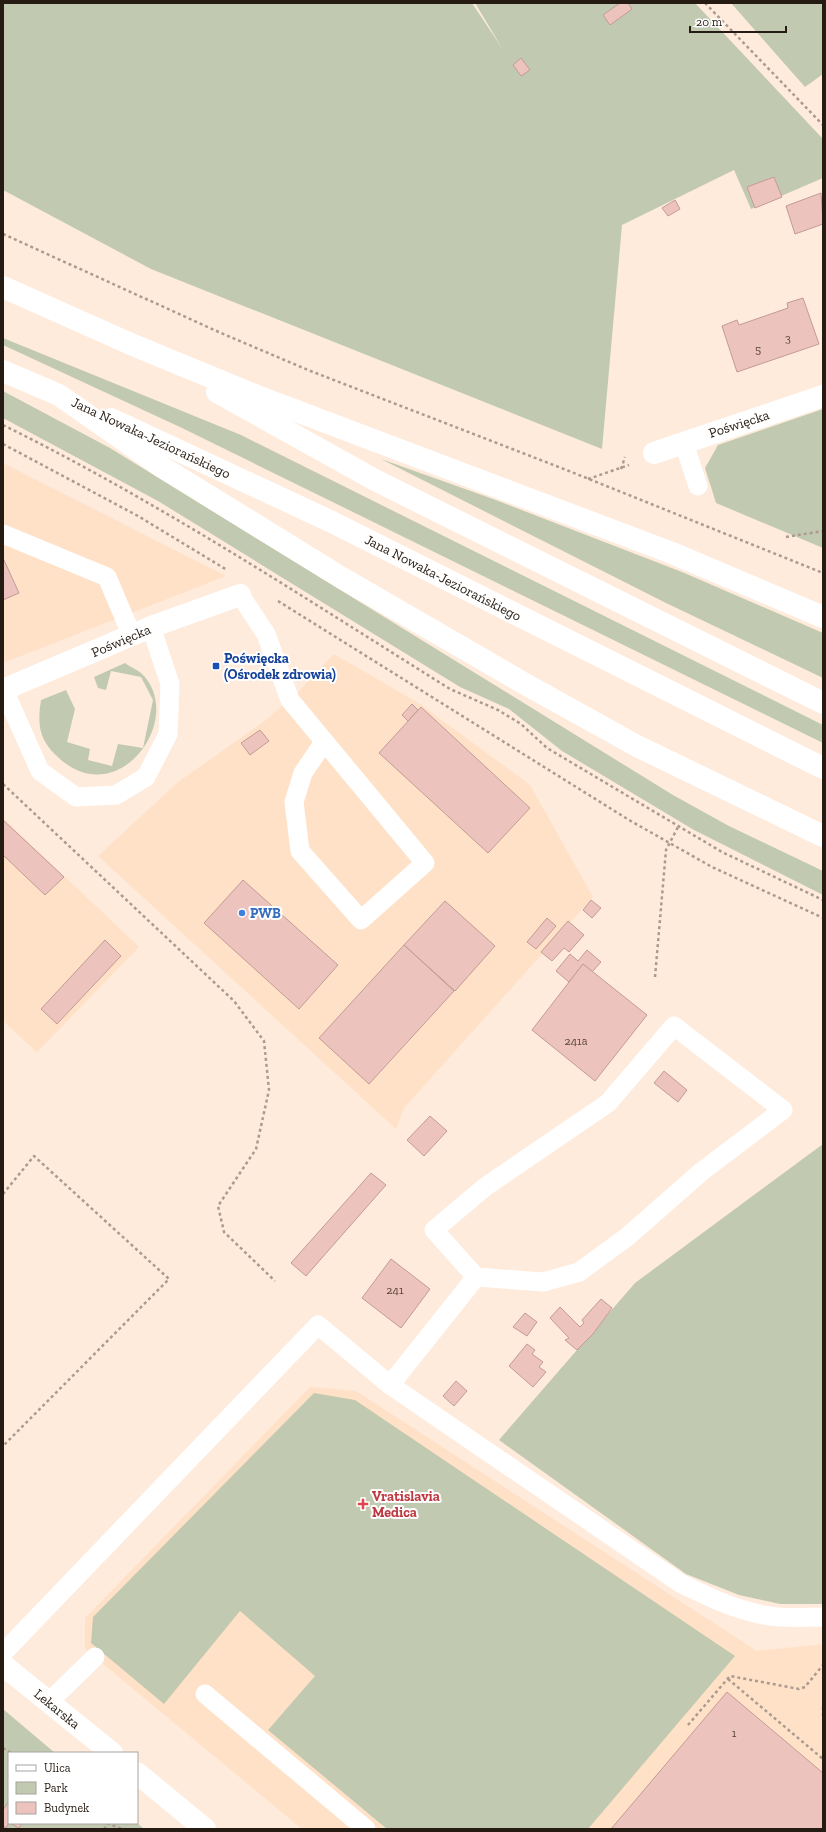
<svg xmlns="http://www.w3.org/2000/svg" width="826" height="1832" font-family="'Zilla Slab',serif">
	<rect width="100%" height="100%" fill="#feebdc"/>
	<!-- built -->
	<g fill="#ffe1c8">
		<polygon points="3,463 226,576 3,663"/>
		<polygon points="334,654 420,704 530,785 593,897 404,1108 396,1129 98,856 178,782 266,720 301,689"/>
		<polygon points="3,818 139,947 37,1052 3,1021"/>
		<polygon points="310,1387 356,1391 757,1651 823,1644 823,1829 302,1829 85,1649 85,1618"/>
	</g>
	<!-- green -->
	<g fill="#c1cab0">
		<polygon points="3,3 472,3 502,48 475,3 695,3 823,139 823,178 751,209 734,170 622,225 602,449 151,269 3,190"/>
		<polygon points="731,3 823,3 823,74 805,87"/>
		<polygon points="3,338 241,435 823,725 823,743 182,428 3,345"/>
		<polygon points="3,391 110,448 673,795 729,826 823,871 823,895 694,830 562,751 509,709 460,687 158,501 3,418"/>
		<polygon points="823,409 823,548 716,503 705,468 718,445"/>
		<polygon points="381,459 493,499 682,572 823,633 823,678 666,603"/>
		<path d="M125,663c5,4 11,6 16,10 46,43 -21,139 -81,86 -21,-18 -23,-33 -19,-59l25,-10 9,19 -8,33 23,7 -2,11 24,6 6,-22 25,4 10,-48 -12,-23 -30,-6 -5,19 -8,-2 -4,-11z"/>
		<polygon points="823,1144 823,1604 780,1604 739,1595 686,1574 499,1440 635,1283"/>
		<polygon points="314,1393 355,1400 735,1656 588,1829 387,1829 268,1730 315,1676 240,1611 164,1704 91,1643 93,1617"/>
		<polygon points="3,1709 55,1753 9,1753 9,1823 137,1823 144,1829 3,1829"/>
	</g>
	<!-- building -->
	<g fill="#edc3bd" stroke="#c39b95">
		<polygon points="620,3 628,3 632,9 610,25 603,15"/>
		<polygon points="521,58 530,70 521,76 513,65"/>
		<polygon points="774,177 782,197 755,208 747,187"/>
		<polygon points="821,193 823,224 795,234 786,206"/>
		<polygon points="675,200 680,209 668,216 662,208"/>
		<polygon points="803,298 819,344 737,372 722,326 737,320 739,325 788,308 787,303"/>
		<polygon points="3,558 19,593 3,600"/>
		<polygon points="412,704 418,710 408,721 402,715"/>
		<polygon points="421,707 530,808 488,853 379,753"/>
		<polygon points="260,730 269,741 250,755 241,743"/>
		<polygon points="3,820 64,877 45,895 3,855"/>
		<polygon points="243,880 338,965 299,1009 204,923"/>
		<polygon points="591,900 601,908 592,918 583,910"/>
		<polygon points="445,901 495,946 455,991 404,945"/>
		<polygon points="547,918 556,926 536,949 527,942"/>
		<polygon points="568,921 584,935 569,952 564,948 552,961 541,952"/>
		<polygon points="105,940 121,956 57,1024 41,1009"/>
		<polygon points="404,945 454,991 369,1084 319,1038"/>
		<polygon points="587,950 601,962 592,972 583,964 569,982 556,971 570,954 578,961"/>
		<polygon points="583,964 647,1015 595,1081 532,1030"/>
		<polygon points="664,1071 687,1090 678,1102 654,1083"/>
		<polygon points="430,1116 447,1131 424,1156 407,1140"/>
		<polygon points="371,1173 386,1185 306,1276 291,1263"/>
		<polygon points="391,1259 430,1289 401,1328 362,1298"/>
		<polygon points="601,1299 612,1308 593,1334 577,1350 565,1340 569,1338 550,1318 560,1307 580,1327 584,1323 582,1320"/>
		<polygon points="525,1313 537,1322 527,1336 513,1327"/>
		<polygon points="527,1344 535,1350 532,1354 543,1362 539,1367 546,1372 533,1387 509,1366"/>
		<polygon points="456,1381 467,1391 454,1406 443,1396"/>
		<polygon points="727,1692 823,1773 823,1829 611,1829"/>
		<polygon points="9,1801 9,1823 6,1828 3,1826 3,1810"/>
		<polygon points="10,1823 22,1823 19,1828"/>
	</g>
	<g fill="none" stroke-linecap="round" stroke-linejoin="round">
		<!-- path -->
		<g stroke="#ab9b8e" stroke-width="2.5" stroke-dasharray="3 3" stroke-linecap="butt">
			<polyline points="705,3 823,125"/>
			<polyline points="3,234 221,333 308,370 569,471 823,573"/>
			<path d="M3,425c156,77 300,172 447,264l48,21 23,14 26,24 175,104 101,48"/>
			<polyline points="3,444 138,516 227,570"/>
			<polyline points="621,469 625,457"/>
			<polyline points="588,479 629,465"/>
			<polyline points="786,537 823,531"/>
			<polyline points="278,601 629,820 712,867 823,918"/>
			<polyline points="3,784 234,1001 264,1041 269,1090 256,1149 218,1206 224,1232 275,1281"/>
			<polyline points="655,977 666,850 678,827"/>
			<polyline points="3,1194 34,1156 169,1279 3,1446"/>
			<polyline points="728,1679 823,1759"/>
			<polyline points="823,1707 823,1718"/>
			<polyline points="688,1725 730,1676 799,1689 805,1687 823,1665"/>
			<polyline points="3,1748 11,1753"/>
			<polyline points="107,1823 122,1829"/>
			<polyline points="104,1829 109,1824"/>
		</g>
		<!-- service -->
		<g stroke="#fff" stroke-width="19">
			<polyline points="684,443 698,486"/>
			<polyline points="3,534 107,577 132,636"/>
			<polyline points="240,595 266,634 290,700 425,863 361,920 300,851 294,802 303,773 324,742"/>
			<polyline points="4,690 40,771 76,797 116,795 146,777 168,734 170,684 151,627"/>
			<polyline points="390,1385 476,1277 543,1282 579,1272 627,1237 701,1172 783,1110 674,1026 608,1103 485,1187 434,1230 476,1277"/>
			<path d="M3,1653l315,-328 72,60 290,198c29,14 57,28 90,33 17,3 36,1 53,1"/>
			<polyline points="205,1694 366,1829"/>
			<polyline points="49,1702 95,1657"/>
		</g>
		<!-- minor -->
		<g stroke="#fff" stroke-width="22">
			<polyline points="654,453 823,396"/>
			<polyline points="3,690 151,627 240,595"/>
			<polyline points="3,1665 112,1753"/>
			<polyline points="137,1773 205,1829"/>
		</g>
		<!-- tertiary -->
		<g stroke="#fff" stroke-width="22">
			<polyline points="3,287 133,345 257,396 672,553 823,617"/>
			<polyline points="3,371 59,395 162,467 342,578 525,684 637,746 823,836"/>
			<polyline points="217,392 375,480 823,703"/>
			<polyline points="111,419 332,522 823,768"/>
		</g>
	</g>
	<!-- markers -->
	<rect fill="#1a4fb4" stroke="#fff" stroke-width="1.5" x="212" y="662" width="8" height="8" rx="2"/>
	<circle fill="#3f7fe0" stroke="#fff" stroke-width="1.5" cx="242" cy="913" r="4"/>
	<path fill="#e0444e" stroke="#fff" stroke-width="1.5" d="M361 1498h4v4h4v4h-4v4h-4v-4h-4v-4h4z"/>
	<g text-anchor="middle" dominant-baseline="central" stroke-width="4" stroke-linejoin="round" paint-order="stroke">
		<!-- number labels -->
		<g font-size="12" fill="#58453d">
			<text x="788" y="338">3</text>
			<text x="758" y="349">5</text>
			<text x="576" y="1041">241a</text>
			<text x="395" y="1290">241</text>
			<text x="734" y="1733">1</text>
		</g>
		<!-- street labels -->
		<g font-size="14" fill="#261b12" stroke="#fff">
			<text transform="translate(739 424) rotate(-18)">Poświęcka</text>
			<text transform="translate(151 438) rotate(25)">Jana Nowaka-Jeziorańskiego</text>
			<text transform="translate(443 578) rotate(27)">Jana Nowaka-Jeziorańskiego</text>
			<text transform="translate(121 641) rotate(-23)">Poświęcka</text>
			<text transform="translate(57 1709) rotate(39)">Lekarska</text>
		</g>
		<!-- transit labels -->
		<g font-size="14" font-weight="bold" fill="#164399" stroke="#fff" text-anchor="start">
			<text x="224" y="658">Poświęcka<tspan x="224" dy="16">(Ośrodek zdrowia)</tspan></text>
		</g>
		<!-- shop labels -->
		<g font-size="14" font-weight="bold" fill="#366cbe" stroke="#fff" text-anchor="start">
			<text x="250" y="913">PWB</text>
		</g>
		<!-- health labels -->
		<g font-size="14" font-weight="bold" fill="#be3a42" stroke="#fff" text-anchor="start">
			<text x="372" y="1496">Vratislavia<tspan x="372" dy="16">Medica</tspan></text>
		</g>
	</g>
	<!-- border -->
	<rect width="826" height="1832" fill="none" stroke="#261b12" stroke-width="8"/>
	<!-- legend -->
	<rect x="8" y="1752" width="130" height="72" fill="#ffffff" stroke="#a8a4a0"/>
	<rect x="16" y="1765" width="20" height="6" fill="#ffffff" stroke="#a8a4a0"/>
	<text x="44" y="1772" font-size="12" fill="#261b12">Ulica</text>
	<rect x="16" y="1782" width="20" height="12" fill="#c1cab0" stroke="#a8a4a0"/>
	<text x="44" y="1792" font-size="12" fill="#261b12">Park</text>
	<rect x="16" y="1802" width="20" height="12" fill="#edc3bd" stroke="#a8a4a0"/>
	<text x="44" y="1812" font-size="12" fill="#261b12">Budynek</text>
	<!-- scale -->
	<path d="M690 26v6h96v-6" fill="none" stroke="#261b12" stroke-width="2"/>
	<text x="696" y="26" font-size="12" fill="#261b12" stroke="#ffffff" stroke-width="3" paint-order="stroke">20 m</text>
</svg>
